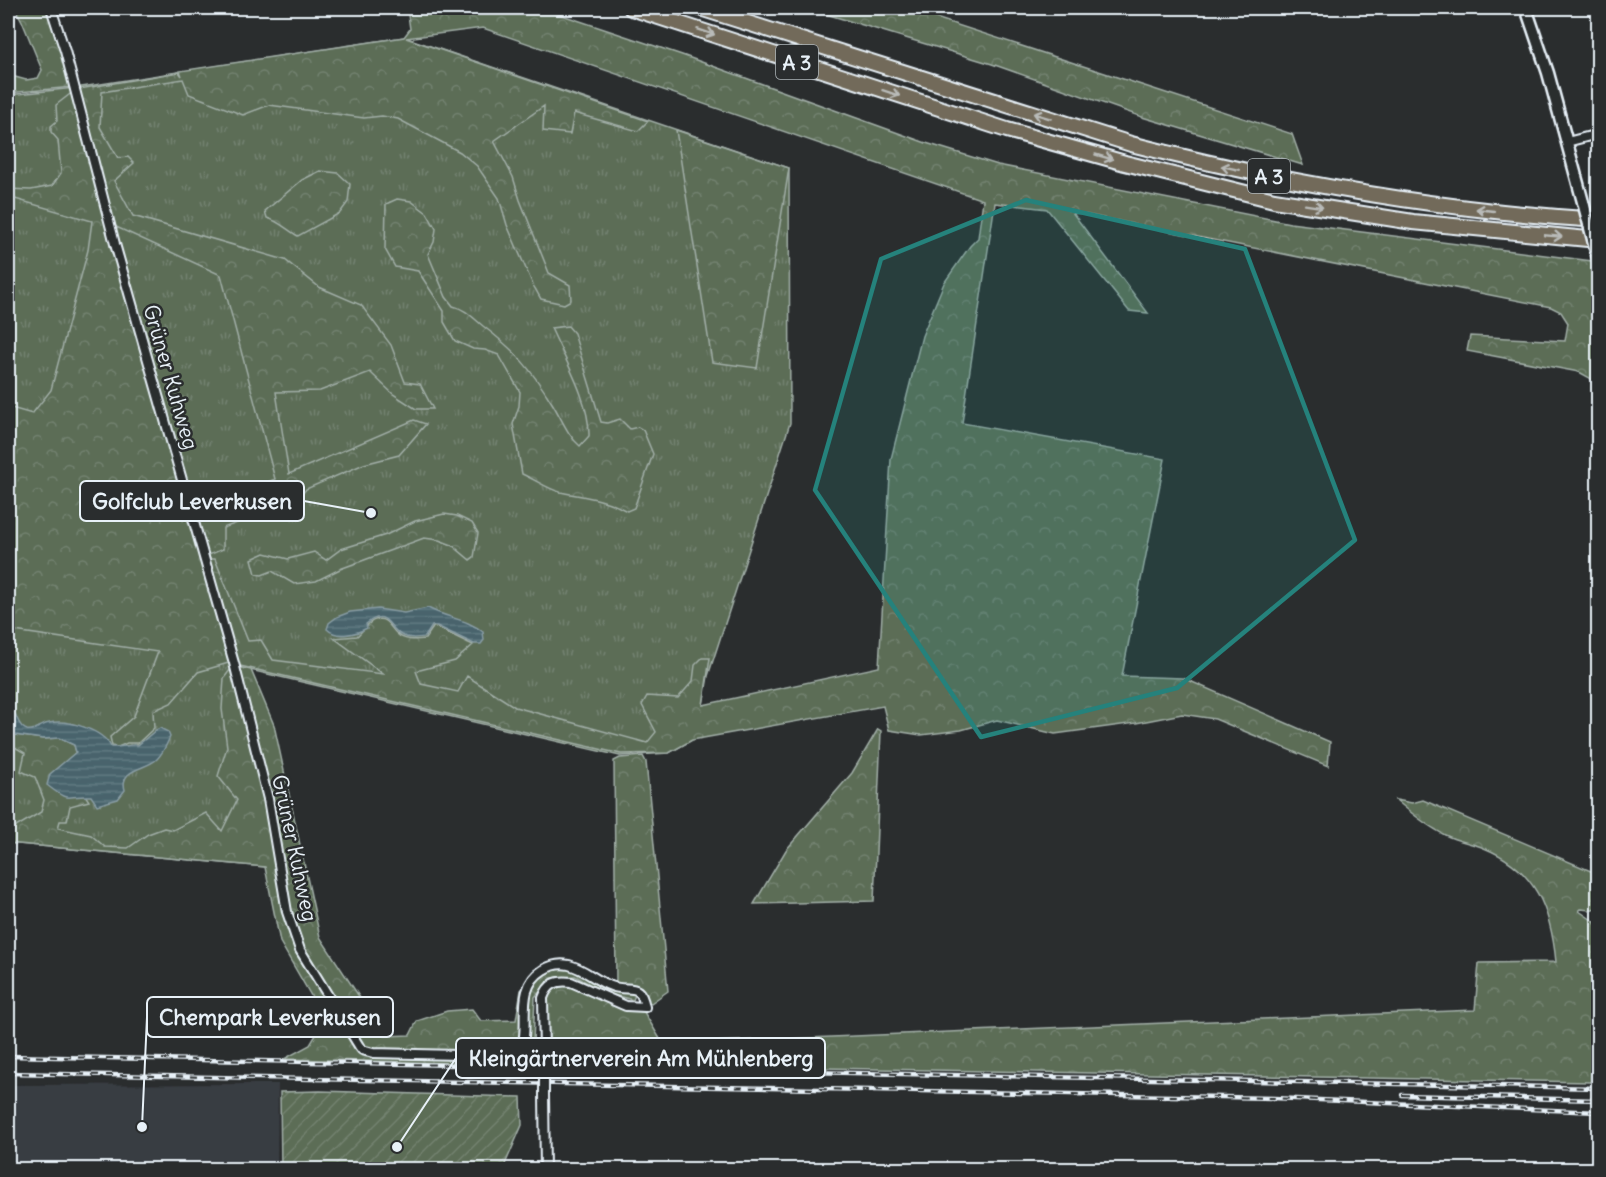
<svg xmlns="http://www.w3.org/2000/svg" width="1606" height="1177" font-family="Delius,sans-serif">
	<defs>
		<pattern id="grass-tufts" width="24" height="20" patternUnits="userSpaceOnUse" patternTransform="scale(1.5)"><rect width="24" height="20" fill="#5c6d57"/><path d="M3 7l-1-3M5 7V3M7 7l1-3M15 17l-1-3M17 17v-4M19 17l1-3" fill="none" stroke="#738270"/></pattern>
		<pattern id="forest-crowns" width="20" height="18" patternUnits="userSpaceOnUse" patternTransform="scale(1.5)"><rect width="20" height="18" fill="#5c6d57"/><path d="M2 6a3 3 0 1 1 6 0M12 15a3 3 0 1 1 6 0" fill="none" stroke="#738270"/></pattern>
		<pattern id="garden-furrows" width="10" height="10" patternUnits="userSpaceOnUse" patternTransform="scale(1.5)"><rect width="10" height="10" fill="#5c6d57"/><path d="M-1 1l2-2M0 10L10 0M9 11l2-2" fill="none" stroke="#738270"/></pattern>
		<pattern id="water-rules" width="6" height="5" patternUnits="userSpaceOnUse" patternTransform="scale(1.5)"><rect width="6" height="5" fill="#48646c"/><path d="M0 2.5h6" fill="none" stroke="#627b82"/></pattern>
	</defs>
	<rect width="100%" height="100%" fill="#2a2d2e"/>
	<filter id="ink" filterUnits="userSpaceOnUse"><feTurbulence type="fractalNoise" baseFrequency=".0167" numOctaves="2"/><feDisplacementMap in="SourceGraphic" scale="12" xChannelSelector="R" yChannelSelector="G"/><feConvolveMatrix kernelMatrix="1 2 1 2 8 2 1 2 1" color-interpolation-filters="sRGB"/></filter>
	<g filter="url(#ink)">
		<!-- built -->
		<polygon fill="#393c42" points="278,1084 277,1169 8,1169 8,1085"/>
		<!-- grass -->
		<polygon fill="url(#grass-tufts)" stroke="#a2afa8" stroke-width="1.5" points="404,37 789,168 790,423 708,676 703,705 692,740 669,753 620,756 233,666 265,867 8,843 8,95 75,88"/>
		<!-- forest -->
		<g fill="url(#forest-crowns)" stroke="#a2afa8" stroke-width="1.5">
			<polygon points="15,8 50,8 73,87 8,93 8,75 26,80 38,78 42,70 22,21"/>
			<path d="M407,8h134l141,47 244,88 72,22 292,58 302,38 6,24v101l-8,-8 -11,-6 -112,-21 3,-15 95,5 3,-18 -7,-11 -10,-5 -479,-95 76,101 -19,-2 -82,-102 -52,-6 -33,220 203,36 -43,217 61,2 147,64 -2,24 -113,-47 -33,-5 -46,9 -81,11 -58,-14 -36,10 -40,5 -32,-5 -6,-24 -191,34 -23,13 -48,1 -385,-89 -30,-106h9l33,82 13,-1 12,20 110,14 -49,-36 23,-2c5,-4 12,-15 18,-16 12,-4 15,8 22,14 7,7 19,6 28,5l9,-13 39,19 -18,16 -39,10 5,13 37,8 9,-16 48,31 132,36 9,-11 -14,-27 5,-9 31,2 15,-17 2,-16 7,-7h8l-7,47 176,-38 12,-208 31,-123 22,-53 26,-37 8,-8 5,-38 -500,-172 -77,10 242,83 -10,10 -64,-18 -4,21 -27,-3 1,-25 -50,35 19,36 7,23 29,73 21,12 1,15 -7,4 -23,-5 -8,-14 -26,-60 -8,-27 -22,-32 -17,-14 -62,-33 -16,-3 -18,2 -95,-13 -26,10 -54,-21 -6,-15 -81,13 -2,35 18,31 10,-1 6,6 -20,18 19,35 152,44 34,27 42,18 30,40 14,37 15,2 13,25h-17l-23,-15 -23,-22 -50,19 -44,1 13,82 125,-54 12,4 -27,31 -35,9 -58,25 -10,13 -73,26v21l-19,8 -11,-40 10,-7 72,-31 -54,-204 -107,-49 -35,-137 100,-17 3,4 -2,-5 224,-34 6,-8z"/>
			<polygon points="806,8 905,8 1292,134 1303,165 1142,117 992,64"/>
			<polygon points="74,91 232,662 198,672 171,703 153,711 154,728 138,743 127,743 118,747 112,746 110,737 134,716 158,652 8,630 8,407 32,414 51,390 88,250 92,221 8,197 8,189 31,190 52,186 61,173 58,140 51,132 51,126 57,121 56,105"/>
			<polygon points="676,130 789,168 757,368 712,362"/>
			<path d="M320,171l18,2 12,11 -2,18 -8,11 -42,23c-11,-6 -19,-15 -31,-18l-2,-7 37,-31z"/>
			<path d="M397,199l14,2 16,12 9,16 -2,13 -6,12 18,43 7,9c13,3 20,12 30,20 33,25 48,43 69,77 9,14 15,32 28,43l9,-10c1,-35 -24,-76 -38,-108l17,-2 6,7 27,89 6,1 13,-4 10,10 8,-2 5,3 10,24 -19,54 -7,3c-23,-13 -42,-14 -67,-19 -12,-3 -26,-13 -38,-18l-9,-50 6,-18 1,-14 -21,-37 -14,-5 -12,-1 -18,-8 -11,-19v-11l-26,-40 -23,-4 -10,-18 1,-45z"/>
			<polygon points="444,514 457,516 472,523 478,533 474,557 470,560 452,545 439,540 424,538 340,569 316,581 294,584 272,571 262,575 256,574 252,559 265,553 288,559 314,552 326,560 341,549 386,535 415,521"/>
			<path d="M233,666l18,4 23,55 46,212 65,99 25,-1 7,-14 30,-10 25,-2 9,12 35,-1 5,-30c20,-17 36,-32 62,-15 8,4 16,11 25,14 9,3 19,3 28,3l-3,8 -27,-7 -31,-17 -23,2 -17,19 -3,68 -248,-6 26,-14 15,-25 -45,-78 -15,-75 -257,-24v-18l8,2 25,-15 3,-12 -9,-23 -14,-6 4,-18 -17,-10v-9l35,5 16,-1 15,7 2,7 -12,11 25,38 -19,5 -3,15h-7l-2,7 33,7 14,12 23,1 20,-14 16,-6 9,2 33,-17 16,18 15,-31 -19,-24 9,-29 -5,-38 2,-31z"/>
			<polygon points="878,729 881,731 874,901 754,904 786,850 852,773"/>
			<path d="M643,756l3,6 22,229 -17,12 -4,-1c-6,-18 -13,-19 -31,-19l-2,-222 6,-3z"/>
			<path d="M1396,800l16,3 11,-3 175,74v33l-8,3 -9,-1 -2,2 16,11 3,5 -7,155 -1044,-19 -1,-63 3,-10c20,-10 35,2 53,10 14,6 27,10 42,12l19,32 812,-34 4,-47 77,-1c-5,-52 -20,-93 -72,-114 -13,-5 -27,-7 -39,-13 -18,-9 -34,-22 -49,-35z"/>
		</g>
		<!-- garden -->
		<polygon fill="url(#garden-furrows)" stroke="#a2afa8" stroke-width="1.5" points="320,1091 521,1097 522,1125 503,1169 281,1169 280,1092"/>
		<!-- water -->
		<g fill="url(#water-rules)" stroke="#889ca4" stroke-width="1.5">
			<path d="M428,608c18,10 40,11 55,24l1,8 -3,4h-7l-37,-18h-5l-7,11c-9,1 -16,2 -24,-2 -13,-7 -14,-28 -35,-11l1,4c-11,6 -30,11 -40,1l2,-6 8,-6 13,-5 28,-3 26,4z"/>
			<path d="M8,710l6,1c3,7 6,17 13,19 8,2 15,-6 22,-7 19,-4 54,7 62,24 10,1 17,-3 27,-2l18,-15 4,-2 8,4 2,5c-3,7 -8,17 -13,22 -11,11 -38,9 -32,31l-7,9 -21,6 -6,-9c-27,-1 -20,8 -44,-11l3,-11 26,-22 -2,-7 -15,-7 -16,1 -35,-5z"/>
		</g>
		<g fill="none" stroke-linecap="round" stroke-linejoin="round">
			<!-- minor casing -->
			<g stroke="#e8f1f8" stroke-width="12">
				<g id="minor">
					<path d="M51,8l14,43 50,193 119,419 34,136 19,113 13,38 59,96 3,4 11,3 128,3 15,-2c20,-18 -6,-64 27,-84 8,-5 17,-7 26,-5 16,4 27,16 42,21 18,7 29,-6 34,21l-19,-1 -55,-24c-15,-2 -23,2 -28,16l1,55"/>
					<polyline points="1567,142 1598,134"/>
					<polyline points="544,1095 545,1170"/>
				</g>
			</g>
			<!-- secondary casing -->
			<g stroke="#e8f1f8" stroke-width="15">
				<polyline id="secondary" points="1526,8 1548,73 1583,202"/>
			</g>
			<!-- motorway casing -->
			<g stroke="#e8f1f8" stroke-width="18">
				<g id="motorway">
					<polyline points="631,8 1007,130 1125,163 1274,200 1413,222 1598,240"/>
					<path d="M700,8l431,136c153,39 309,66 467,76"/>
				</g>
			</g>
			<!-- minor -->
			<use href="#minor" stroke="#2a2d2e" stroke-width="8"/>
			<!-- secondary -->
			<use href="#secondary" stroke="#2a2d2e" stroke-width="10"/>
			<!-- motorway -->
			<use href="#motorway" stroke="#726b5a" stroke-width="14"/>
			<!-- rail casing -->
			<g stroke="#e8f1f8" stroke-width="4.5">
				<g id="rail">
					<polyline points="8,1056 1598,1088"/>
					<polyline points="8,1073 1273,1098 1598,1112"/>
					<polyline points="1402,1095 1598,1100"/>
				</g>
			</g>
			<!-- rail -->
			<use href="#rail" stroke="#2a2d2e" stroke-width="2" stroke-dasharray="7" stroke-linecap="butt"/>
			<!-- minor-bridge casing -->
			<g stroke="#e8f1f8" stroke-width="12" stroke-linecap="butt">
				<polyline id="minor-bridge" points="544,1053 544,1095"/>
			</g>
			<!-- secondary-bridge casing -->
			<g stroke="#e8f1f8" stroke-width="15" stroke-linecap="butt">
				<polyline id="secondary-bridge" points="1583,202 1598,258"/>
			</g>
			<!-- minor-bridge -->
			<use href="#minor-bridge" stroke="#2a2d2e" stroke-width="8"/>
			<!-- secondary-bridge -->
			<use href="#secondary-bridge" stroke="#2a2d2e" stroke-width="10"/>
		</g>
		<!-- one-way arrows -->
		<defs><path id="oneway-shaft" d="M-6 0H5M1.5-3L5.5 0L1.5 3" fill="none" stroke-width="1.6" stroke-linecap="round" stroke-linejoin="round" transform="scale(1.5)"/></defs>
		<g stroke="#b9bbb9">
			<use href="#oneway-shaft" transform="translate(706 32) rotate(18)"/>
			<use href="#oneway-shaft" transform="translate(891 93) rotate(18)"/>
			<use href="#oneway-shaft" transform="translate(1042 116) rotate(-163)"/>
			<use href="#oneway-shaft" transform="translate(1104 157) rotate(16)"/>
			<use href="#oneway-shaft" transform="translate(1230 168) rotate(-168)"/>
			<use href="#oneway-shaft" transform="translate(1314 206) rotate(9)"/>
			<use href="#oneway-shaft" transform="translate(1485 210) rotate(-174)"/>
			<use href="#oneway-shaft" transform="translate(1553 236) rotate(5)"/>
		</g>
	</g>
	<!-- marked area -->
	<path fill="#25827c" fill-opacity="0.2" stroke="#25827c" stroke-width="4.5" stroke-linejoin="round" d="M1026,200l219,49 110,291 -178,148 -196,49 -166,-247 66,-231z"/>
	<g text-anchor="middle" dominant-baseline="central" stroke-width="5" stroke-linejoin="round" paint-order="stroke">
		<!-- shield labels -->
		<g fill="#2a2d2e" stroke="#afb6bb" stroke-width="1.5">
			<rect x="776" y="45" width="42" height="34" rx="4.5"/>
			<rect x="1248" y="159" width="42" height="34" rx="4.5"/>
		</g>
		<g font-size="20" font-weight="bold" fill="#e8f1f8">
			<text x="797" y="62">A 3</text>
			<text x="1269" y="176">A 3</text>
		</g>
		<!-- street labels -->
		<g font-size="21" fill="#e8f1f8" stroke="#2a2d2e">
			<text transform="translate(171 377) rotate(74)">Grüner Kuhweg</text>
			<text transform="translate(295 848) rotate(78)">Grüner Kuhweg</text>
		</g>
	</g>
	<!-- callouts -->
	<path fill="none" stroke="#e8f1f8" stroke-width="2" d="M371 513L304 501M142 1127L147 1017M397 1147L456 1058"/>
	<g fill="#e8f1f8" stroke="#2a2d2e" stroke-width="2">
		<circle cx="371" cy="513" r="6"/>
		<circle cx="142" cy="1127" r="6"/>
		<circle cx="397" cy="1147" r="6"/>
	</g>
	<g fill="#2a2d2e" stroke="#e8f1f8" stroke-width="2">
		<rect x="80" y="481" width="224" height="40" rx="6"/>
		<rect x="147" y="997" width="246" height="40" rx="6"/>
		<rect x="456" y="1038" width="369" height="40" rx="6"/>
	</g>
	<g font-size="22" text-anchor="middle" font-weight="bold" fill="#e8f1f8">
		<text x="192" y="509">Golfclub Leverkusen</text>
		<text x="270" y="1025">Chempark Leverkusen</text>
		<text x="641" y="1066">Kleingärtnerverein Am Mühlenberg</text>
	</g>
	<!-- margin -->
	<rect width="1606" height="1177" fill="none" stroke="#2a2d2e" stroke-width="30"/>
	<rect x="15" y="15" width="1576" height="1147" fill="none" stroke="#e8f1f8" stroke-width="2" filter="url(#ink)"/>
</svg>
